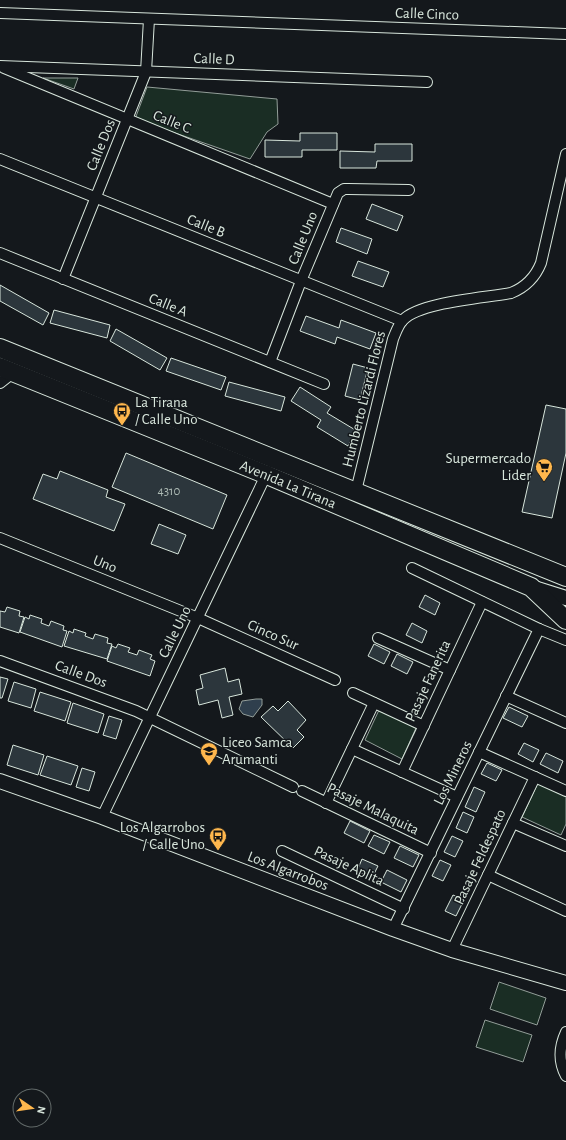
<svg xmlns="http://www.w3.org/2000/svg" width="566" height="1140" font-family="'Alegreya Sans',sans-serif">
	<rect width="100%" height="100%" fill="#14181c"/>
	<!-- green -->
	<g fill="#1a2d24" stroke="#939e99">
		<polygon points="43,78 78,78 74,89"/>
		<polygon points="147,87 277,99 278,124 267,132 250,159 135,119"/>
		<polygon points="379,710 416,728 402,759 365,740"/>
		<polygon points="538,783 566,796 566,824 561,835 522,817"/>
		<polygon points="499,982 546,998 537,1025 490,1009"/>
		<polygon points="485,1020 532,1035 523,1062 476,1047"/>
	</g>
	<!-- water -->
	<polygon fill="#2f3f4d" stroke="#939e99" points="256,699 262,699 262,705 253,717 243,714 239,709 242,701"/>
	<!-- building -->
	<g fill="#2c363c" stroke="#d8e6dc">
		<polygon points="300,133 337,133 337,150 302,150 302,157 265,157 265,140 300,141"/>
		<polygon points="375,144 412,144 412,161 377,161 376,168 340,168 340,151 375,152"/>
		<polygon points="372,204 403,216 397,231 366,219"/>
		<polygon points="341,228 372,239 367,254 336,242"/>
		<polygon points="358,261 389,272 383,287 352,276"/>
		<polygon points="0,285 49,313 43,325 0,301"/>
		<polygon points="54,310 110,325 107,338 50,323"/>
		<polygon points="306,316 339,328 341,320 376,333 370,349 337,337 335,344 300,331"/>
		<polygon points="116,329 167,358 160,370 110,341"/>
		<polygon points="171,358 226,377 221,390 166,371"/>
		<polygon points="353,364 368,368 360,400 345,396"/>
		<polygon points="229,382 285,397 281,411 225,396"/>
		<polygon points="300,387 331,407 327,413 357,431 348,446 317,427 321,420 291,401"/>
		<polygon points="546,405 566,409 566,453 552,518 522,512"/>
		<polygon points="126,453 227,495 213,529 112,487"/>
		<polygon points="60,471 108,490 106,497 125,504 114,531 33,499 43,474 57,479"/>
		<polygon points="159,524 186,535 178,554 151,544"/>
		<polygon points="425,595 440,603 435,615 419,607"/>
		<polygon points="7,607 20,611 19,616 24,617 19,633 0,627 0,611 5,612"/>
		<polygon points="30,615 42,619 41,623 49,626 51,621 64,626 63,630 67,631 62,647 20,632 25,617 29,619"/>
		<polygon points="412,623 427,631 422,643 406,635"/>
		<polygon points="74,629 86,633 85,636 93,639 95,634 108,638 107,643 112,644 107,659 64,646 69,631 73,633"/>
		<polygon points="118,644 130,648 128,652 137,655 139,650 152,655 150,659 155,661 150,676 107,661 112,646 116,648"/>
		<polygon points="374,644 390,652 384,664 368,656"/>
		<polygon points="397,654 413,662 407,674 391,666"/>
		<polygon points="225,668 228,682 239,679 242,694 229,697 233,715 222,718 218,700 199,705 196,690 203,688 200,675"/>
		<polygon points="0,677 8,679 2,698 0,698"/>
		<polygon points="14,682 36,689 31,708 8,701"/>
		<polygon points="40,692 71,702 65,721 34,711"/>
		<polygon points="288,701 306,720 297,730 304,737 293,748 261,717 273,706 278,711"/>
		<polygon points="73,703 104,714 98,733 67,723"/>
		<polygon points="509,707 528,716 522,727 503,718"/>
		<polygon points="109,716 122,720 116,739 103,735"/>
		<polygon points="524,743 539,750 533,762 518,754"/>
		<polygon points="13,745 44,755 38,775 7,765"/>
		<polygon points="546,753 563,761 558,773 540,764"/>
		<polygon points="47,756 78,766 71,785 40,775"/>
		<polygon points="487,763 502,770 496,781 481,774"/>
		<polygon points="82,768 95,772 89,791 76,787"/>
		<polygon points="474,787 485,792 476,812 465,807"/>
		<polygon points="463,812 474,817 467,833 456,828"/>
		<polygon points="350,821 370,831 364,843 344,833"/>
		<polygon points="374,835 390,842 384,854 368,846"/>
		<polygon points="452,836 463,841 455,857 444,852"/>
		<polygon points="400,846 419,855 413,867 394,858"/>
		<polygon points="362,859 378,866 372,878 357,871"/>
		<polygon points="440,860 451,865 443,881 432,876"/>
		<polygon points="387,870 407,880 401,892 381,882"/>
		<polygon points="453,895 464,900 456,916 445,911"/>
	</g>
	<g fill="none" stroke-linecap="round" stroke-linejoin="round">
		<!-- street casing -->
		<g stroke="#d8e6dc" stroke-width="12">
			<g id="street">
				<polyline points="0,13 566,34"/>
				<polyline points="0,66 427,82"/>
				<polyline points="4,68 333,204"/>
				<polyline points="0,159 402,321"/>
				<polyline points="0,253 324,384"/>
				<polyline points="63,279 146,72 149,19"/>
				<polyline points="270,362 301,281 338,193 344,189 348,189 409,190"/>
				<polyline points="0,383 14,372"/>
				<path d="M356,491l37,-152c3,-7 5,-14 10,-19 17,-18 82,-22 108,-27 15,-6 24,-15 30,-30l25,-109"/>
				<polyline points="0,538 198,618 335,680"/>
				<polyline points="412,568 539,629 566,640"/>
				<polyline points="378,638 450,670"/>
				<polyline points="0,661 136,711 293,787"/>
				<polyline points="353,693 424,726"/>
				<polyline points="506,696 566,723"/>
				<polyline points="352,749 457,797"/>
				<polyline points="479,752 566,791"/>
				<polyline points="402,772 482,602"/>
				<polyline points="302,791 431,853"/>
				<polyline points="326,803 374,703"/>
				<polyline points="102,817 268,471"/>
				<polyline points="513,823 566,846"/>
				<polyline points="282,851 404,909"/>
				<polyline points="488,875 566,911"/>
				<polyline points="393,929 539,629"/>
				<polyline points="452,950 535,777"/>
				<path d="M566,1032c-7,15 -8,29 0,44"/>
			</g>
		</g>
		<!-- secondary casing -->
		<g stroke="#d8e6dc" stroke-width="16">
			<g id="secondary">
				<polyline points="534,588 566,598"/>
				<polyline points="0,781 102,817 393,929 452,950 566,983"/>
			</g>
		</g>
		<!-- highway casing -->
		<g stroke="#d8e6dc" stroke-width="20">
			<g id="highway">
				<polyline points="0,348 566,577"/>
				<path id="s1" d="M0,367l267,108 264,112 35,33"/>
			</g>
		</g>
		<!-- street -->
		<use href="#street" stroke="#14181c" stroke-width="10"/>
		<!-- secondary -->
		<use href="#secondary" stroke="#14181c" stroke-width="14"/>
		<!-- highway -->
		<use href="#highway" stroke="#14181c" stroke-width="18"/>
	</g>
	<!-- icons -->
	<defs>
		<g id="bus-pin" transform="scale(0.9)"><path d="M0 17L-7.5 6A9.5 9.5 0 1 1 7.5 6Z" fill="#ffb74d" stroke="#14181c"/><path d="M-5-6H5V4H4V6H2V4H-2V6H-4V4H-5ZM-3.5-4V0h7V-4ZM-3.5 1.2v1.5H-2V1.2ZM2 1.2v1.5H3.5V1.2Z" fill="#111"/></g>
		<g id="supermarket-pin" transform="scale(0.9)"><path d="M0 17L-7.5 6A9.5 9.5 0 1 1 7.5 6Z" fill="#ffb74d" stroke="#14181c"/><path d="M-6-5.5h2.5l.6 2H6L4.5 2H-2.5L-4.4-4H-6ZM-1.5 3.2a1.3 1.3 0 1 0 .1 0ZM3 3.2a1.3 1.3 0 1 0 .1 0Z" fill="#111"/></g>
		<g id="school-pin" transform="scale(0.9)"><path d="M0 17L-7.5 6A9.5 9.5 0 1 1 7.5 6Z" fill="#ffb74d" stroke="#14181c"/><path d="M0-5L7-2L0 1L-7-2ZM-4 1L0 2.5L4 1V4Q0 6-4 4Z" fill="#111"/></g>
	</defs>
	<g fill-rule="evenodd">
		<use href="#bus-pin" x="122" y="411"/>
		<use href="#supermarket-pin" x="544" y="467"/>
		<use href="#school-pin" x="209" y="751"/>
		<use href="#bus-pin" x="218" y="836"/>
	</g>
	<g text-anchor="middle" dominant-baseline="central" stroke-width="3" stroke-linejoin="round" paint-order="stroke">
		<!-- number labels -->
		<g font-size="13" fill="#adbab4">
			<text x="169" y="491">4310</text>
		</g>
		<!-- street labels -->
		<g font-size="15" fill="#d8e6dc" stroke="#14181c">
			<text transform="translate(427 14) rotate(2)">Calle Cinco</text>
			<text transform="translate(214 59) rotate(2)">Calle D</text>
			<text transform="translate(172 122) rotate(22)">Calle C</text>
			<text transform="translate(101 145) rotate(-68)">Calle Dos</text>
			<text transform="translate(206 226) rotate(22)">Calle B</text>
			<text transform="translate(303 238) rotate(-68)">Calle Uno</text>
			<text transform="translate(168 305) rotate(22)">Calle A</text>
			<text transform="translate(364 399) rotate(-76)">Humberto Lizardi Flores</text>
			<text stroke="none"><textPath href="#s1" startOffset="311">Avenida La Tirana</textPath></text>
			<text transform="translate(105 564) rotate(22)">Uno</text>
			<text transform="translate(175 632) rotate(-64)">Calle Uno</text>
			<text transform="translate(273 635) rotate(24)">Cinco Sur</text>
			<text transform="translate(81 674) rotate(20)">Calle Dos</text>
			<text transform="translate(428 681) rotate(-65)">Pasaje Fanerita</text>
			<text transform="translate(453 773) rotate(-64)">Los Mineros</text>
			<text transform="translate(373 809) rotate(26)">Pasaje Malaquita</text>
			<text transform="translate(480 857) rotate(-65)">Pasaje Feldespato</text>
			<text transform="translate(349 866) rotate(25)">Pasaje Aplita</text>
			<text transform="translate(288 871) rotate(21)">Los Algarrobos</text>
		</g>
		<!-- poi labels -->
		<g font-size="15" fill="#d8e6dc" stroke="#14181c" text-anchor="start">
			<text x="135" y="402">La Tirana<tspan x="135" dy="17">/ Calle Uno</tspan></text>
			<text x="531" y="458" text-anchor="end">Supermercado<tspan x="531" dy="17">Lider</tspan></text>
			<text x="222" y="742">Liceo Samca<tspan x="222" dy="17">Arumanti</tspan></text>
			<text x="205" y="827" text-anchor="end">Los Algarrobos<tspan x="205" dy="17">/ Calle Uno</tspan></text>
		</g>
	</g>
	<!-- north arrow -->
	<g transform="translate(32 1108) rotate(103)"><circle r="19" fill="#14181c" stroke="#626a69"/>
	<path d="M0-3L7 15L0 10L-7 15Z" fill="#ffb74d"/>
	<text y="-6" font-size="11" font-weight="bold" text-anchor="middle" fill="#d8e6dc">N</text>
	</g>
</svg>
